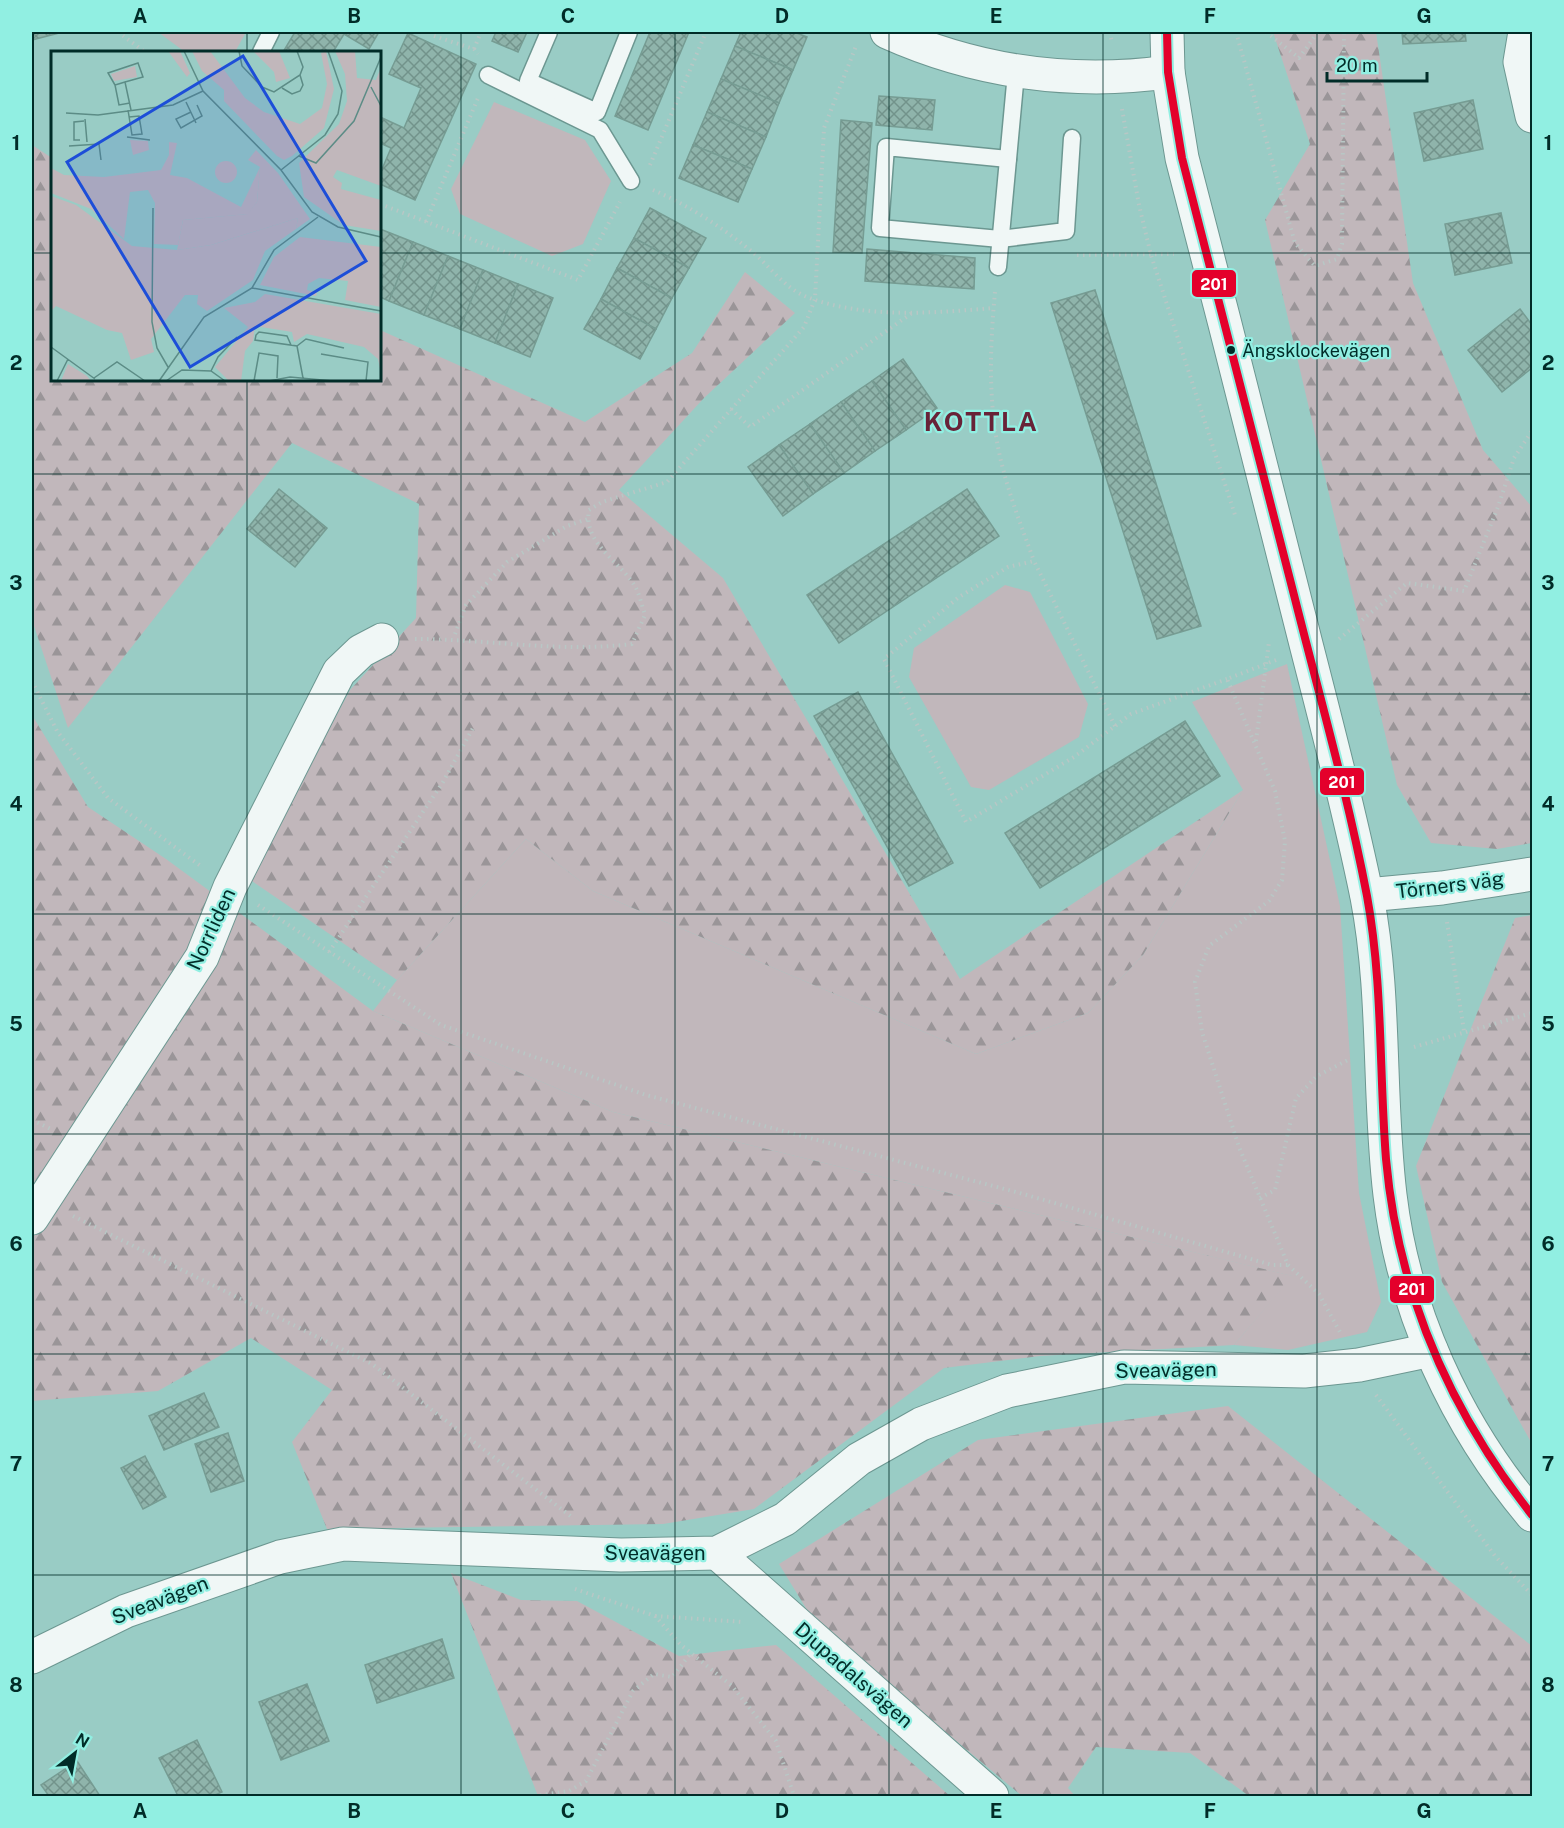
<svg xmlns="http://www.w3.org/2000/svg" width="1564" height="1828" font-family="'Public Sans',sans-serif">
	<defs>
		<pattern id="forest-firs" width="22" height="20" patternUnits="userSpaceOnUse" patternTransform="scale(1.5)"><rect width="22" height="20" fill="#c1b7bb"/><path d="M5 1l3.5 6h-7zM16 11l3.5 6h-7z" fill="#9a9598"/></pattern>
		<pattern id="building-cross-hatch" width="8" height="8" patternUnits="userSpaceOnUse" patternTransform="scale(1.5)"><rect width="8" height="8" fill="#8fb4ab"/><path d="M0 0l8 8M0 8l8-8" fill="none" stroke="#72938b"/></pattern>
	</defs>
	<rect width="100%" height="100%" fill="#99ccc5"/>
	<!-- green -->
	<g fill="#c1b7bb">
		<polygon points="158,32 246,32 235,52 185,52"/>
		<polygon points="494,102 585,140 611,181 583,244 552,256 460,214 451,189"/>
		<polygon points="1005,585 1030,592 1088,704 1079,737 989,790 971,787 909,677 914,648"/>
		<polygon points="1287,664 1340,906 1359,1193 1381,1302 1367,1332 1288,1350 1234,1345 1292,1276 613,1112 373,1011 397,980 526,839 593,891 976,1054 1088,1013 1143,955 1243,790 1192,702"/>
	</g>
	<!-- forest -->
	<g fill="url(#forest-firs)">
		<polygon points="1273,32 1376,32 1413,283 1483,450 1532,507 1532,843 1497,849 1431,843 1397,785 1265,220 1310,144"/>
		<polygon points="32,145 52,158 52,380 380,380 380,330 585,422 692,353 745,272 795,313 704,398 619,490 723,578 960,979 1243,790 1143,955 1088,1013 976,1054 593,891 526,839 397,980 249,879 350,690 416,618 419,504 292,443 68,728 32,620"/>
		<polygon points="32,715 88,807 166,859 373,1011 613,1112 1293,1276 1234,1345 1040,1356 944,1368 754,1509 663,1524 327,1529 292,1442 332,1390 251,1338 158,1391 32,1401"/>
		<polygon points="1532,915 1532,1444 1442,1282 1416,1166 1515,918"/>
		<polygon points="1228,1406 1532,1646 1532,1796 1249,1796 1190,1753 1096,1747 1068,1788 1075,1796 1022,1796 815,1623 779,1564 978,1440"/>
		<polygon points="451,1573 521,1600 577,1601 679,1656 776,1645 950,1796 538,1796"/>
	</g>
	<!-- building -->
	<g fill="url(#building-cross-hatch)" stroke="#769c93" stroke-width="1.5">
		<polygon points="32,32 63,32 32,40"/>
		<polygon points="295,32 379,32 369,49 344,34 333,52 283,52"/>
		<polygon points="496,32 527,32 518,52 492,41"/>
		<polygon points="650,32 689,32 648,130 615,116"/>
		<polygon points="741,32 794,32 807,37 793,70 735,46"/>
		<polygon points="1402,32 1465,32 1466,41 1403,44"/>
		<polygon points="408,33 476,64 415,200 380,184 380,174 391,148 380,143 380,117 404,128 421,88 389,74"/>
		<polygon points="735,46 793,70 779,103 721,79"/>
		<polygon points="721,79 779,103 766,137 707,112"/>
		<polygon points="879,96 935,100 932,130 876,125"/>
		<polygon points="1473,100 1483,149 1424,161 1414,113"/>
		<polygon points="707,112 766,137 752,169 693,145"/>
		<polygon points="841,120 872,123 862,253 833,252"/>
		<polygon points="693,145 752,169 738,202 679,178"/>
		<polygon points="650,208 706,238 689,268 634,238"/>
		<polygon points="1501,213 1512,263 1455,275 1445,224"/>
		<polygon points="380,229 413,242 389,301 380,297"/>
		<polygon points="634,238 689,268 672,298 617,268"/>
		<polygon points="413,242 448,256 424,315 389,301"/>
		<polygon points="867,249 975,258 974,289 865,281"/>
		<polygon points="448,256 483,270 460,329 424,315"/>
		<polygon points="617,268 672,298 656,329 601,299"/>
		<polygon points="483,270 518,284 495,343 460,329"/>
		<polygon points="518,284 553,298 530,357 495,343"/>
		<polygon points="1095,290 1201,626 1157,639 1051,303"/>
		<polygon points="601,299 656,329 640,359 584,329"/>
		<polygon points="1520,309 1532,325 1532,368 1502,392 1468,350"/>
		<polygon points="903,359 937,408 906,430 872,381"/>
		<polygon points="872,381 906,430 875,451 841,402"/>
		<polygon points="841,402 875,451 844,473 810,424"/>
		<polygon points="810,424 844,473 813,494 779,445"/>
		<polygon points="779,445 813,494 783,516 748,467"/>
		<polygon points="279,489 327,528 295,567 247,529"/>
		<polygon points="967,489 999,536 839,643 807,595"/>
		<polygon points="858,692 953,863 909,886 814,716"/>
		<polygon points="1185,721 1220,776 1040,888 1005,833"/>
		<polygon points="204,1393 219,1427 164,1450 149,1416"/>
		<polygon points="228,1433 244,1481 211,1492 195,1444"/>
		<polygon points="145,1456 166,1497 143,1509 121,1468"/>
		<polygon points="442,1639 454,1678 377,1703 365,1665"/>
		<polygon points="307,1684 329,1741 281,1760 259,1702"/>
		<polygon points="197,1740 222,1792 213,1796 178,1796 159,1758"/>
		<polygon points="77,1761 100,1796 49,1796 41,1785"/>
	</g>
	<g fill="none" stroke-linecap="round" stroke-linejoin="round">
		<!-- lane casing -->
		<g stroke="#6c9791" stroke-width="19">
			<g id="lane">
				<polyline points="549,32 528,81 597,112 629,32"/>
				<polyline points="261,52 271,32"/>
				<polyline points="488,75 600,130 631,181"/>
				<polyline points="1008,159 886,147 880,228 1000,239 1066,231 1072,138"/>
				<polyline points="998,267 1016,73"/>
			</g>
		</g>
		<!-- street casing -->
		<g stroke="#6c9791" stroke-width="35">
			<g id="street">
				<path d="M887,32c89,40 185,53 281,40"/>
				<polyline points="1525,32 1520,62 1532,116"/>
				<polyline points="1367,895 1442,888 1532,874"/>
				<polyline points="32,1218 202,957 230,887 339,672 361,651 382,640"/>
				<polyline points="717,1553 992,1796"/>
				<polyline points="32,1657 126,1611 280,1557 343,1544 621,1555 717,1553 785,1519 859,1459 921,1424 1007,1391 1124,1367 1304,1371 1359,1365 1431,1350"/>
			</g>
		</g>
		<!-- secondary casing -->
		<g stroke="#6c9791" stroke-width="35">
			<path id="secondary" d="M1167,32l1,40 14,86c43,163 83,326 125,490 21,82 43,165 60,249 19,98 11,199 23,298 14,117 66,230 142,320"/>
		</g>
		<!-- path -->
		<g stroke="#b8c7c5" stroke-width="4" stroke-dasharray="1.5 4.5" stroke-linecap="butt">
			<polyline points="118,32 145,52"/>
			<polyline points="1110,32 1112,43"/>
			<polyline points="1236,32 1295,243 1315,266 1337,259 1342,244 1344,32"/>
			<polyline points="1266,32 1299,58 1318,32"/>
			<polyline points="434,36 474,49 478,54"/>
			<polyline points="474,49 481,32"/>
			<polyline points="1122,109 1139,205 1151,255 1235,515"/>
			<polyline points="650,165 706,32"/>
			<path d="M653,190c35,15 67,36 97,60 19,15 34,38 57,47 57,22 127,16 187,11"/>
			<polyline points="380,204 578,280 620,202"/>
			<polyline points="426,222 478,98"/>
			<polyline points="1077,255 1174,254"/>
			<path d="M995,292c-5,53 -7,108 4,160 8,38 22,73 35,109"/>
			<polyline points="731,409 750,427 912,313"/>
			<polyline points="455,634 466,605 507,562 567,526 588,519"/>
			<path d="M415,639c72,0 144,14 217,5l13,-29c-3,-9 -5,-19 -9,-27 -14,-26 -53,-43 -47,-78l13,-8 65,-20 137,-155 11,-28 9,-171 32,-82"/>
			<polyline points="1339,639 1407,583 1464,591 1498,507 1514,458 1532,431"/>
			<polyline points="1276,660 1227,679 1275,791 1285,841 1282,880 1269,901 1209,946 1195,982 1202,1032 1239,1147 1288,1265 1319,1294 1341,1334"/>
			<polyline points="32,681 57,731 108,798 202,867"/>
			<polyline points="1115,726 1034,561 1008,567 959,597 884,659 966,822 1074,757 1131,714 1227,679"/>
			<polyline points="1256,741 1269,642"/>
			<polyline points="258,905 441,1025 646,1095 1016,1192 1272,1265 1288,1265"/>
			<polyline points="1447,922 1464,1031"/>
			<polyline points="329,952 443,782 473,728"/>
			<polyline points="1414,1047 1532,1013"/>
			<polyline points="32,1120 51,1129"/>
			<polyline points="1260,1198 1275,1190 1296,1098 1317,1076 1348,1060"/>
			<polyline points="73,1216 372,1364 573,1518"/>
			<polyline points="1376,1395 1495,1556 1532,1595"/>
			<polyline points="575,1589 655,1616 681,1645 732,1686 776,1741 794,1796"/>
			<polyline points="655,1616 744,1622"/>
			<polyline points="534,1796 569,1791 586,1781 633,1691 654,1674 672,1677 691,1653"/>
		</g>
		<!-- lane -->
		<use href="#lane" stroke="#f0f7f6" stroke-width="16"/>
		<!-- street -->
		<use href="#street" stroke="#f0f7f6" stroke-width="33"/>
		<!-- secondary -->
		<use href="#secondary" stroke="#f0f7f6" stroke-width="33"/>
		<!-- bus-1 casing -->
		<g stroke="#91efe2" stroke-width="12">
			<path id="bus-1" d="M1167,32l1,40 14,86c38,147 75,294 113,441 25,99 53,197 72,297 16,87 12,175 19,263 12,134 63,251 146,356"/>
		</g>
		<!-- bus-1 -->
		<use href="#bus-1" stroke="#e4002b" stroke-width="8"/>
	</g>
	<!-- grid -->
	<path fill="none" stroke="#012c28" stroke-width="1.5" stroke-opacity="0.55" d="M247,32v20M461,32v1764M675,32v1764M889,32v1764M1103,32v1764M1317,32v1764M32,253h20M380,253h1152M247,380v1416M32,474h1500M32,694h1500M32,914h1500M32,1134h1500M32,1354h1500M32,1575h1500"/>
	<!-- markers -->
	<circle fill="#012c28" stroke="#91efe2" stroke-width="2" cx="1231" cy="350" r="5"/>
	<g text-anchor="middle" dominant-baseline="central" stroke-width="4.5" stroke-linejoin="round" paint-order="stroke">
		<!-- bus labels -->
		<g font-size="18" fill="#012c28" stroke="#91efe2" text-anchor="start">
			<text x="1242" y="350">Ängsklockevägen</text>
		</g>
		<!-- street labels -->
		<g font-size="20" fill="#012c28" stroke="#91efe2">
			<text transform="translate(1450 885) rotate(-7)">Törners väg</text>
			<text transform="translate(211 929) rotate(-65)">Norrliden</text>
			<text transform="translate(1166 1370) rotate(-1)">Sveavägen</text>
			<text x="655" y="1553">Sveavägen</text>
			<text transform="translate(160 1600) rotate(-21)">Sveavägen</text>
			<text transform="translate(854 1675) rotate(41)">Djupadalsvägen</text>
		</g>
		<!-- district labels -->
		<g font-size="26" font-weight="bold" letter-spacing="1.5" fill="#682338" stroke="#91efe2">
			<text x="981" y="421">KOTTLA</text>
		</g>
	</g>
	<!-- overview -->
	<g transform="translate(51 51)">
		<rect width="330" height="330" fill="#99ccc5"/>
		<path d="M84,15l2,11 -23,4 -3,-7zM79,89l18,1 1,9 -16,5zM205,99l22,23 32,46 -14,10 2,-11 -87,27 -34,5 6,-30 64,-6 10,-12 3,-35 -12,-7zM164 121a11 11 0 1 1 22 0a11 11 0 1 1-22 0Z" fill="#c1b7bb"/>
		<path d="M117,0h12l10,22 -3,4zM141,0h18l35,47 19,14 36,12 22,-16 5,-24 -6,-31 5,-2 8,38 -10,39 -32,28 -8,4 -7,-4 -53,-55v-11l-22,-19zM202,0h26l11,27 -14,4 -2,-10zM284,0h20l2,27 19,2 5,-13v119l-44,-16 -4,7 9,6 -1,6 40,11v31l-37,-6 -40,-28 -5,-34 40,-39 8,-23 -2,-27zM118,91l8,1 -7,32 17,3 54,29 19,-40 -3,35 -9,12 -65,6 -5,25 -24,-1 1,-41 -7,-13 -18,2 -6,47 -33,-30 -40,-16v-25l13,7 40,2 57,-7 8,-15zM0,145l25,9 56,41 45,4 34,-5 87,-27 -2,11 -31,22 -12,29 -46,31 -10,-7 1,-9h-13l-34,44 3,13 -23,8 -9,-27 -15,-3 -51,-24 -5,5zM249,186l81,10v60l-36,-7 3,-19 -29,-3 -11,6 -1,6 10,3 -1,3 -56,-11 14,-28zM214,243l116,20v59l-3,-14 -14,-12 -57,-13 -13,8 -2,-10 -37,-6 -2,15 -8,10 -4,30h-12l-14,-14 33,-40 -24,-19 31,-6zM17,313l19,12 4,5h-30z" fill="#c1b7bb"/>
		<path fill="none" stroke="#5c8c86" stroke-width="1.5" d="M133,0l19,40 78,79 31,42 26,15 43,10M188,0l3,15 20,21 12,5 26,-17 3,-8 -6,-16M64,34l-7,-12 30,-10 5,14 -18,5M320,36l10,19M231,37l10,6 8,-3 3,-6 -3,-10M135,51l10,21M79,52l-11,2 -4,-20 10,-3 6,28M77,59l4,25 10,-1 -3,-18 -10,1M140,61l-15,7 5,9 21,-12 -5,-11M15,62l32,2 75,-10 30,-14M34,68l2,23M76,86l23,3M29,89h-6v-18l10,-1M18,95l30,-2 2,16M248,105l17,7 38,-42 27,-64M230,119l44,-35 13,-21 4,-23 -14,-40M102,157l-1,114 5,26 11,19M201,237l129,23M240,294l-4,-9 -28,-4 -3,3 -1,5 42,6 6,32M246,295l9,-7 38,9M0,296l44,32M270,303l47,8 -2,19M160,320l7,-14 19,-20M43,327l23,-16 28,19M6,330l11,-22M108,330l45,-64 48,-29 22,-38 44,-33M115,330l16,-11 29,1 14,10M203,330l5,-28 19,3 -1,22M218,330l21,-4 43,4"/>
		<path fill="#1d4ed8" fill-opacity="0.15" stroke="#1d4ed8" stroke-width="3" d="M192,5l123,205 -176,106 -123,-205z"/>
		<rect width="330" height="330" fill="none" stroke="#012c28" stroke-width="3"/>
	</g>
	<g stroke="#91efe2" stroke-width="2">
		<rect x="1191" y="269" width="46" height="29" rx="6" fill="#e4002b"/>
		<rect x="1319" y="767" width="46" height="29" rx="6" fill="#e4002b"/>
		<rect x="1389" y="1275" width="46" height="29" rx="6" fill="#e4002b"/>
	</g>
	<g font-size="16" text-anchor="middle" font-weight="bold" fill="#fff">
		<text x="1214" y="290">201</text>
		<text x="1342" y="788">201</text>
		<text x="1412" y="1295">201</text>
	</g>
	<!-- border -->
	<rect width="1564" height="1828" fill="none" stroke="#91efe2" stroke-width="66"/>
	<!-- north arrow -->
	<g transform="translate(75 1753) rotate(31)" stroke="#91efe2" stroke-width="4.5" paint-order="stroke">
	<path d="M0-4.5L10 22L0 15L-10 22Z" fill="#012c28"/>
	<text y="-9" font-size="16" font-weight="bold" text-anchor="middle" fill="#012c28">N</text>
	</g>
	<!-- scale -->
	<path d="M1327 72v9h100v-9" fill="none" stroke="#012c28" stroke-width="3"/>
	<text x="1336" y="72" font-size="18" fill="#012c28" stroke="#91efe2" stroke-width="4.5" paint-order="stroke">20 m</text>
	<rect x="33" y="33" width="1498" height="1762" fill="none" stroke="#012c28" stroke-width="2"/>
	<g font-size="20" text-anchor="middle" font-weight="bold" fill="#012c28">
		<text x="140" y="23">A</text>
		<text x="354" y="23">B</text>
		<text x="568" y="23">C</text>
		<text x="782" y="23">D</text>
		<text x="996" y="23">E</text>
		<text x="1210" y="23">F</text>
		<text x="1424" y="23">G</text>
		<text x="16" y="150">1</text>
		<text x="1548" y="150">1</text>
		<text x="16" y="370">2</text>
		<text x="1548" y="370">2</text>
		<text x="16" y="590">3</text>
		<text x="1548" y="590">3</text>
		<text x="16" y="811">4</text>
		<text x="1548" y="811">4</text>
		<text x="16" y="1031">5</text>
		<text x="1548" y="1031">5</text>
		<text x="16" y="1251">6</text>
		<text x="1548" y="1251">6</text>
		<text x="16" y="1471">7</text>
		<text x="1548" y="1471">7</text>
		<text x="16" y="1692">8</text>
		<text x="1548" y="1692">8</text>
		<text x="140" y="1818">A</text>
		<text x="354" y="1818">B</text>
		<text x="568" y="1818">C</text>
		<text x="782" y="1818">D</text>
		<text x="996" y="1818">E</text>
		<text x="1210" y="1818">F</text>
		<text x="1424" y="1818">G</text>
	</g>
</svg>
